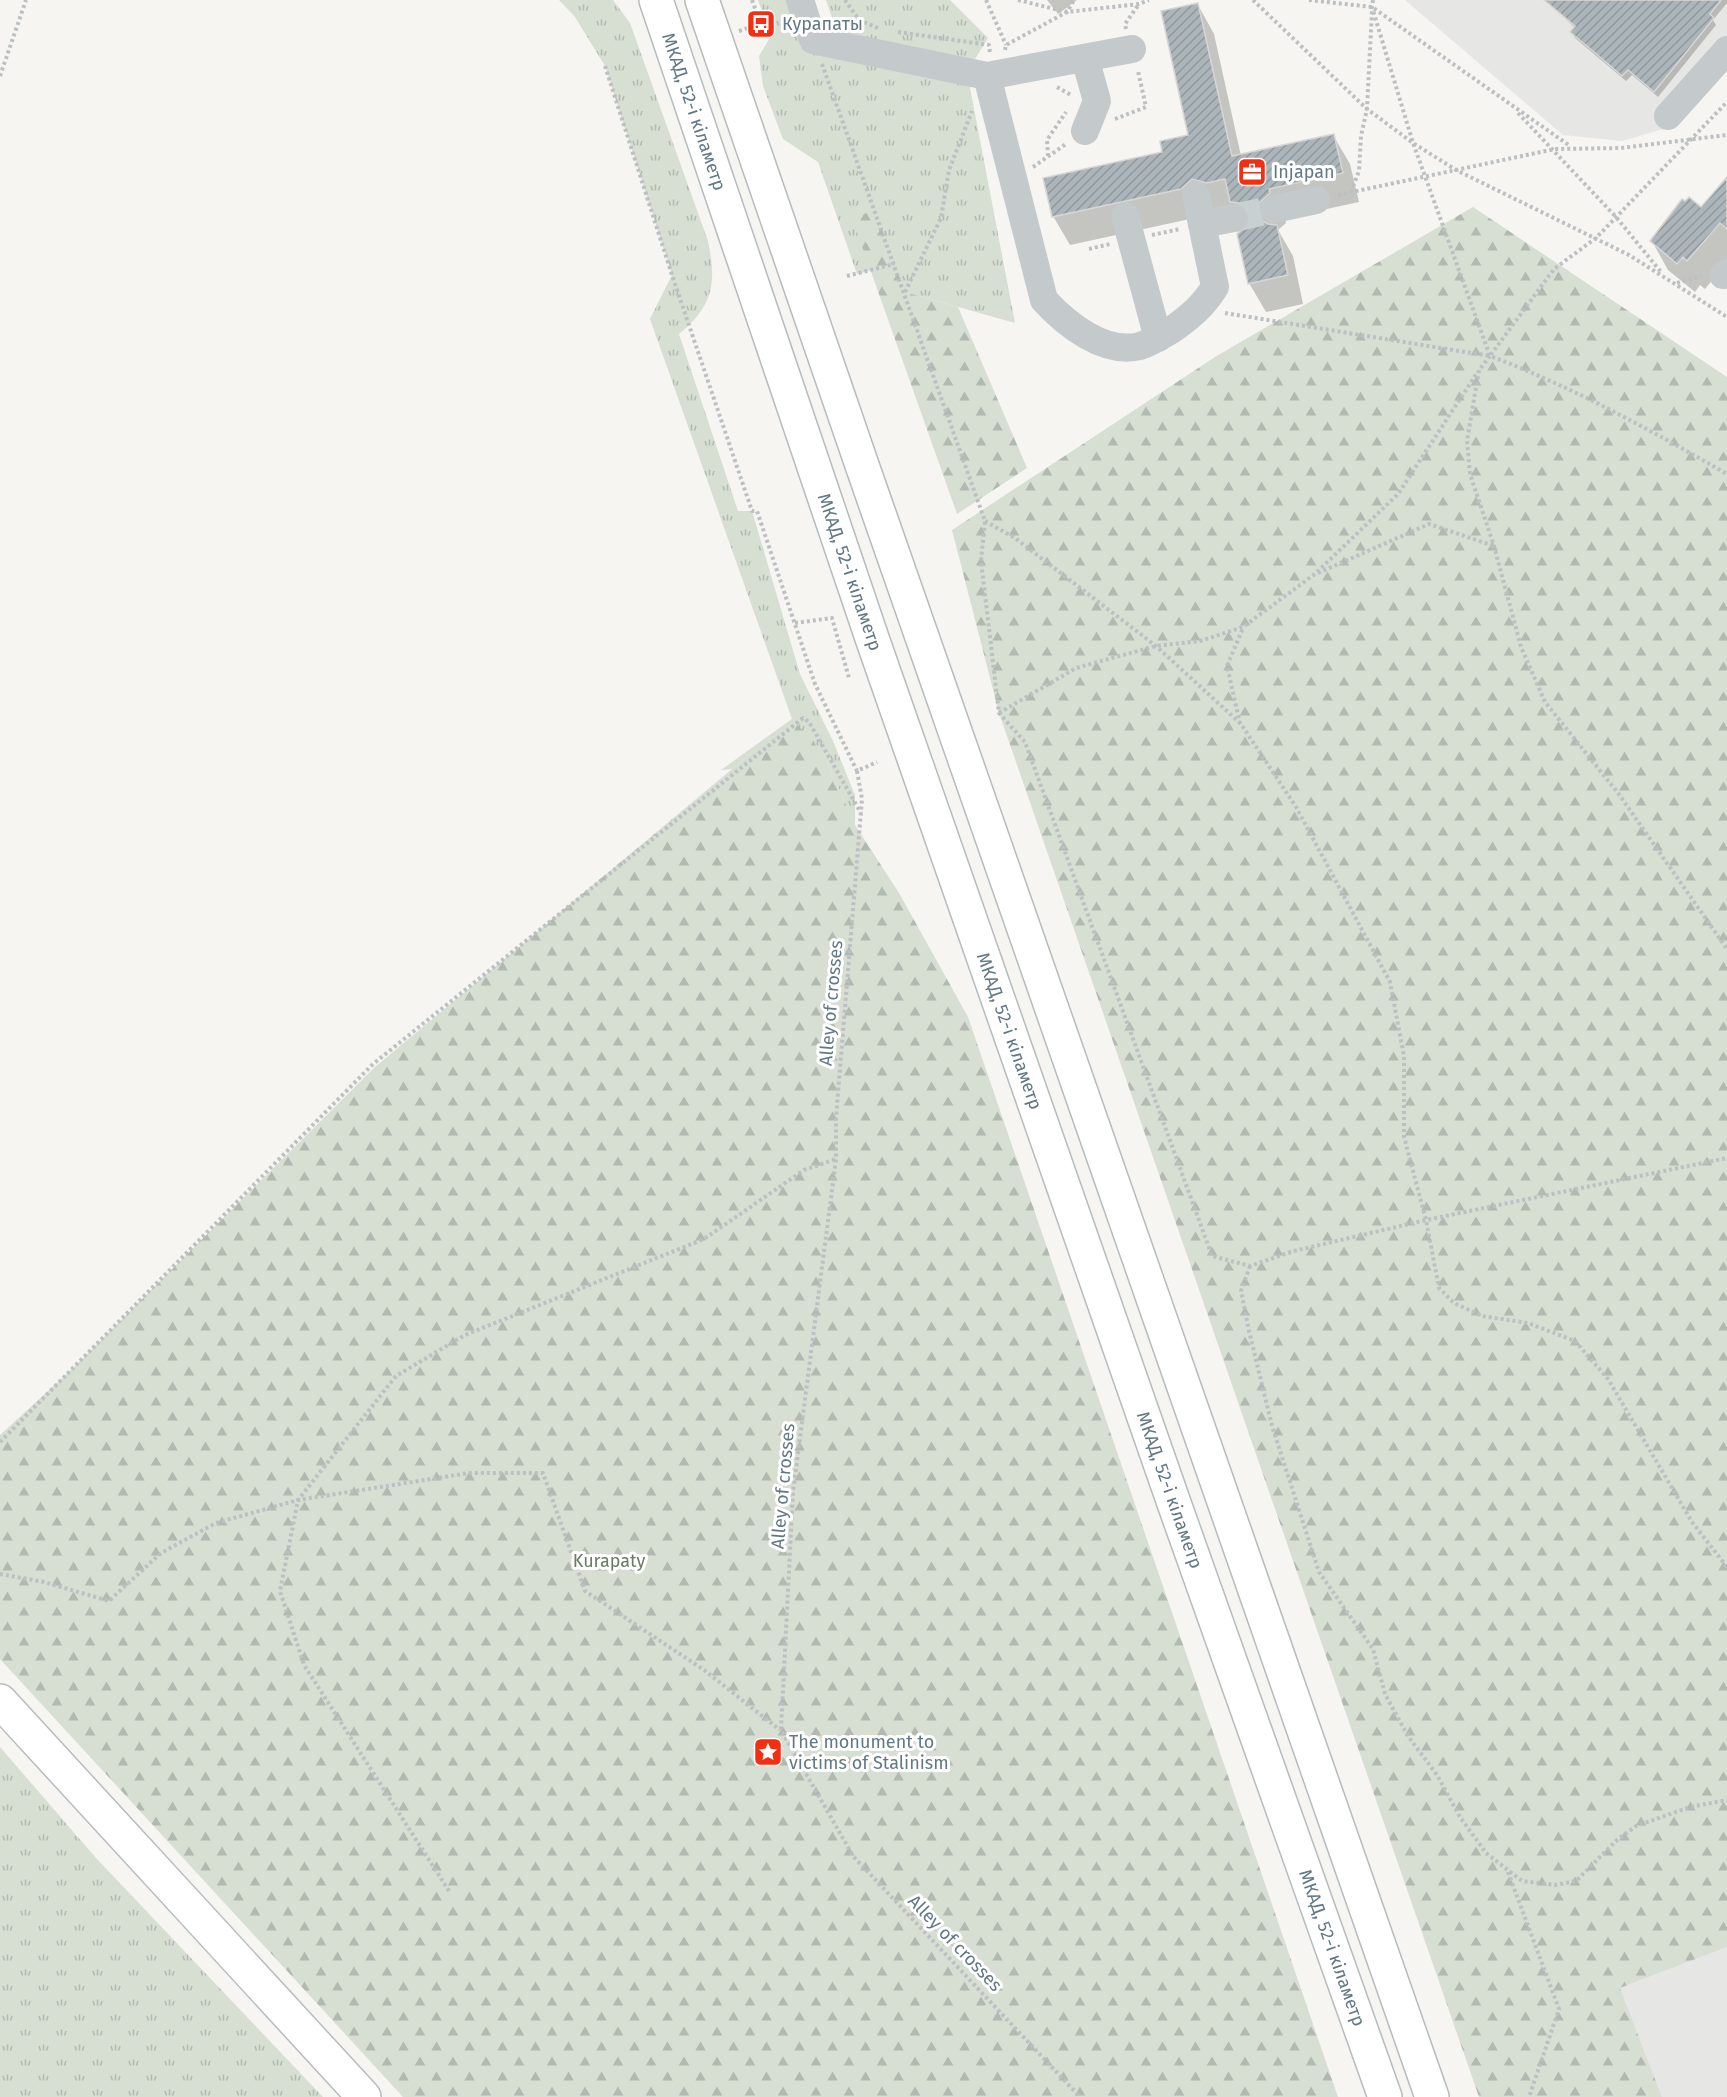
<svg xmlns="http://www.w3.org/2000/svg" width="1727" height="2097" font-family="'Fira Sans',sans-serif">
	<defs>
		<pattern id="grass-tufts" width="24" height="20" patternUnits="userSpaceOnUse" patternTransform="scale(1.5)"><rect width="24" height="20" fill="#d7ded2"/><path d="M3 7l-1-3M5 7V3M7 7l1-3M15 17l-1-3M17 17v-4M19 17l1-3" fill="none" stroke="#b2b9b0"/></pattern>
		<pattern id="forest-firs" width="22" height="20" patternUnits="userSpaceOnUse" patternTransform="scale(1.5)"><rect width="22" height="20" fill="#d7ded2"/><path d="M5 1l3.5 6h-7zM16 11l3.5 6h-7z" fill="#b2b9b0"/></pattern>
		<pattern id="building-hatch" width="6" height="6" patternUnits="userSpaceOnUse" patternTransform="scale(1.5)"><rect width="6" height="6" fill="#acb6ba"/><path d="M-1 1l2-2M0 6l6-6M5 7l2-2" fill="none" stroke="#8f999d"/></pattern>
	</defs>
	<rect width="100%" height="100%" fill="#f6f5f1"/>
	<!-- built -->
	<g fill="#e6e7e4">
		<polygon points="1405,0 1727,0 1727,71 1677,125 1622,141 1563,135"/>
		<polygon points="1727,1947 1727,2097 1662,2097 1620,1988"/>
	</g>
	<!-- grass -->
	<g fill="url(#grass-tufts)">
		<path d="M559,0h54l17,23 78,218c9,42 5,65 -29,93l59,177h14l48,163 33,67 22,54v30l-32,-72 -46,-15 -21,11 -24,20 -11,1 71,-51 -142,-400 22,-44 -67,-209 -30,-49z"/>
		<polygon points="758,0 800,0 814,40 834,23 826,0 950,0 988,38 967,72 1015,323 905,292 894,264 857,274 818,162 783,139 763,86 759,56 771,36"/>
		<polygon points="0,1747 96,1858 323,2097 0,2097"/>
	</g>
	<!-- forest -->
	<g fill="url(#forest-firs)">
		<polygon points="1473,207 1727,377 1727,1947 1620,1988 1662,2097 1479,2097 999,713 952,530 1215,357"/>
		<polygon points="875,210 905,292 958,307 1027,468 957,514 852,218"/>
		<polygon points="792,719 823,753 855,825 899,893 968,1017 1338,2097 403,2097 0,1659 0,1435 72,1369 375,1067"/>
	</g>
	<!-- shadow -->
	<g fill="#0003">
		<polygon points="1047,0 1077,0 1058,14"/>
		<polygon points="1558,0 1727,0 1727,3 1713,20 1716,25 1658,97 1632,75 1626,81 1575,38 1571,32 1575,28 1553,6"/>
		<polygon points="1198,5 1214,34 1241,156 1333,135 1350,164 1359,202 1285,218 1286,223 1278,230 1293,256 1303,304 1266,312 1249,283 1247,228 1236,209 1070,245 1053,216 1164,153 1190,136"/>
		<polygon points="1727,179 1727,262 1705,289 1700,285 1695,292 1668,270 1652,241 1702,209"/>
	</g>
	<!-- building -->
	<g fill="url(#building-hatch)" stroke="#d7d6d4" stroke-width="1.5">
		<polygon points="1544,0 1721,0 1710,14 1714,18 1654,92 1628,70 1622,76 1594,52 1570,32 1575,26"/>
		<polygon points="1198,3 1232,156 1334,134 1343,173 1269,189 1270,193 1259,203 1258,212 1261,220 1268,224 1277,225 1288,275 1248,284 1237,234 1249,224 1250,214 1240,203 1230,202 1225,179 1207,183 1192,179 1181,189 1052,217 1043,178 1162,152 1160,141 1188,135 1161,11"/>
		<polygon points="1727,177 1727,229 1720,223 1687,261 1683,257 1677,264 1650,241 1682,199 1685,201 1689,197 1701,207"/>
	</g>
	<g fill="none" stroke-linecap="round" stroke-linejoin="round">
		<!-- minor-tunnel -->
		<polyline stroke="#c9d0d1" stroke-width="28" stroke-dasharray="28 14" stroke-linecap="butt" points="1234,218 1274,209"/>
		<!-- major casing -->
		<g stroke="#b7bcbf" stroke-width="36">
			<polyline id="major" points="0,1701 364,2097"/>
		</g>
		<!-- highway casing -->
		<g stroke="#b6bbbd" stroke-width="36">
			<g id="highway">
				<path id="s1" d="M656,0l217,641 302,865 210,591"/>
				<polyline points="702,0 863,468 1432,2097"/>
			</g>
		</g>
		<!-- path -->
		<g stroke="#bdc0c2" stroke-width="4" stroke-dasharray="3 3" stroke-linecap="butt">
			<polyline points="752,0 764,33"/>
			<polyline points="845,0 859,20 878,28"/>
			<polyline points="986,0 1006,45"/>
			<polyline points="1018,0 1067,12 1074,0"/>
			<polyline points="1253,0 1367,109 1413,143 1456,170 1629,255 1727,317"/>
			<polyline points="1309,0 1372,7 1570,146"/>
			<path d="M1373,0l-1,7 41,136 77,213c83,31 160,74 237,118"/>
			<polyline points="1126,29 1125,24 1139,4"/>
			<polyline points="739,31 761,24"/>
			<polyline points="898,32 989,45 990,53"/>
			<polyline points="1005,50 1006,45 1067,12 1139,4 1149,0"/>
			<polyline points="822,64 985,521 981,561 999,713 1025,742 1212,1256 1250,1266 1294,1251 1426,1220 1727,1158"/>
			<polyline points="605,66 672,275 752,511 757,511 815,684 857,771 877,762"/>
			<polyline points="0,76 26,0"/>
			<polyline points="1057,87 1071,95"/>
			<polyline points="1518,113 1616,217 1661,272"/>
			<polyline points="1115,119 1146,107 1138,71"/>
			<polyline points="1048,156 1047,140 1066,112"/>
			<polyline points="1033,167 1066,144"/>
			<polyline points="1351,192 1359,171 1361,136 1367,109 1372,10"/>
			<polyline points="1338,195 1555,149 1621,148 1727,135"/>
			<polyline points="1152,235 1180,229"/>
			<polyline points="1089,249 1110,244"/>
			<polyline points="847,276 894,264"/>
			<polyline points="1677,283 1701,276"/>
			<polyline points="905,292 941,218 949,170 972,111"/>
			<polyline points="1225,313 1490,356 1554,269 1596,238 1727,102"/>
			<polyline points="1490,356 1479,370 1467,441 1470,474 1494,546 1521,647 1545,702 1618,793 1727,949"/>
			<polyline points="985,521 1015,538 1156,646 1241,724 1296,807 1390,982 1404,1056 1404,1137 1426,1220 1439,1288 1454,1303 1482,1316 1528,1323 1575,1341 1608,1379 1692,1522 1727,1567"/>
			<polyline points="1318,573 1429,524 1494,546"/>
			<polyline points="795,623 832,618 849,678"/>
			<polyline points="999,713 1076,668 1156,646 1200,641 1243,627 1315,574 1398,494 1477,373"/>
			<polyline points="1240,724 1227,666 1243,628"/>
			<polyline points="857,771 862,799 836,1118 836,1159 793,1492 781,1730 853,1856 1080,2097"/>
			<polyline points="1250,1266 1241,1291 1249,1331 1272,1426 1319,1572 1373,1649 1385,1694 1408,1736 1437,1775 1460,1817 1486,1853 1522,1881 1555,1885 1576,1881 1617,1840 1636,1826 1690,1807 1727,1800"/>
			<polyline points="0,1442 373,1064 803,718 809,722 861,813"/>
			<polyline points="0,1574 44,1582 109,1601 161,1553 216,1523 298,1500 469,1473 543,1473 585,1591 704,1670 780,1730"/>
			<polyline points="1508,1872 1559,2009 1529,2097"/>
			<polyline points="449,1891 304,1665 280,1591 298,1500 396,1376 465,1335 704,1239 804,1170 836,1159"/>
		</g>
		<!-- minor -->
		<g stroke="#c4c9cb" stroke-width="28">
			<polyline points="800,0 813,40 987,76 1132,49"/>
			<path d="M987,76l57,224c22,24 60,55 96,46 12,-4 23,-11 33,-17 18,-13 30,-23 42,-42l-19,-92"/>
			<polyline points="1668,116 1727,50"/>
			<polyline points="1085,131 1097,101 1085,58"/>
			<polyline points="1274,209 1316,200"/>
			<polyline points="1125,216 1158,338"/>
			<polyline points="1202,224 1234,218"/>
			<polyline points="1723,275 1727,273"/>
		</g>
		<!-- major -->
		<use href="#major" stroke="#fff" stroke-width="33"/>
		<!-- highway -->
		<use href="#highway" stroke="#fff" stroke-width="33"/>
	</g>
	<!-- icons -->
	<defs>
		<g id="bus-square" transform="scale(1.5)"><rect x="-9" y="-9" width="18" height="18" rx="4" fill="#f42e12" stroke="#fff"/><path d="M-5-6H5V4H4V6H2V4H-2V6H-4V4H-5ZM-3.5-4V0h7V-4ZM-3.5 1.2v1.5H-2V1.2ZM2 1.2v1.5H3.5V1.2Z" fill="#fff"/></g>
		<g id="office-square" transform="scale(1.5)"><rect x="-9" y="-9" width="18" height="18" rx="4" fill="#f42e12" stroke="#fff"/><path d="M-6-3h4V-5.5h4V-3h4V5H-6ZM-1-4.5V-3h2v-1.5ZM-6 0V1H6V0Z" fill="#fff"/></g>
		<g id="sight-square" transform="scale(1.5)"><rect x="-9" y="-9" width="18" height="18" rx="4" fill="#f42e12" stroke="#fff"/><path d="M0-6L1.8-2.2L6-1.7L2.9 1.2L3.7 5.4L0 3.3L-3.7 5.4L-2.9 1.2L-6-1.7L-1.8-2.2Z" fill="#fff"/></g>
	</defs>
	<g fill-rule="evenodd">
		<use href="#bus-square" x="761" y="24"/>
		<use href="#office-square" x="1252" y="172"/>
		<use href="#sight-square" x="768" y="1752"/>
	</g>
	<g text-anchor="middle" dominant-baseline="central" stroke-width="6" stroke-linejoin="round" paint-order="stroke">
		<!-- poi labels -->
		<g font-size="18" fill="#617985" stroke="#fff" text-anchor="start">
			<text x="782" y="24">Курапаты</text>
			<text x="1273" y="172">Injapan</text>
			<text x="789" y="1742">The monument to<tspan x="789" dy="21">victims of Stalinism</tspan></text>
		</g>
		<!-- street labels -->
		<g font-size="18" fill="#617985" stroke="#fff">
			<text stroke="none"><textPath href="#s1" startOffset="118">МКАД, 52-і кіламетр</textPath></text>
			<text stroke="none"><textPath href="#s1" startOffset="604">МКАД, 52-і кіламетр</textPath></text>
			<text transform="translate(831 1003) rotate(-85)">Alley of crosses</text>
			<text stroke="none"><textPath href="#s1" startOffset="1090">МКАД, 52-і кіламетр</textPath></text>
			<text transform="translate(783 1486) rotate(-85)">Alley of crosses</text>
			<text stroke="none"><textPath href="#s1" startOffset="1576">МКАД, 52-і кіламетр</textPath></text>
			<text transform="translate(955 1943) rotate(46)">Alley of crosses</text>
			<text stroke="none"><textPath href="#s1" startOffset="2062">МКАД, 52-і кіламетр</textPath></text>
		</g>
		<!-- park labels -->
		<g font-size="18" fill="#697c61" stroke="#fff">
			<text x="609" y="1561">Kurapaty</text>
		</g>
	</g>
</svg>
